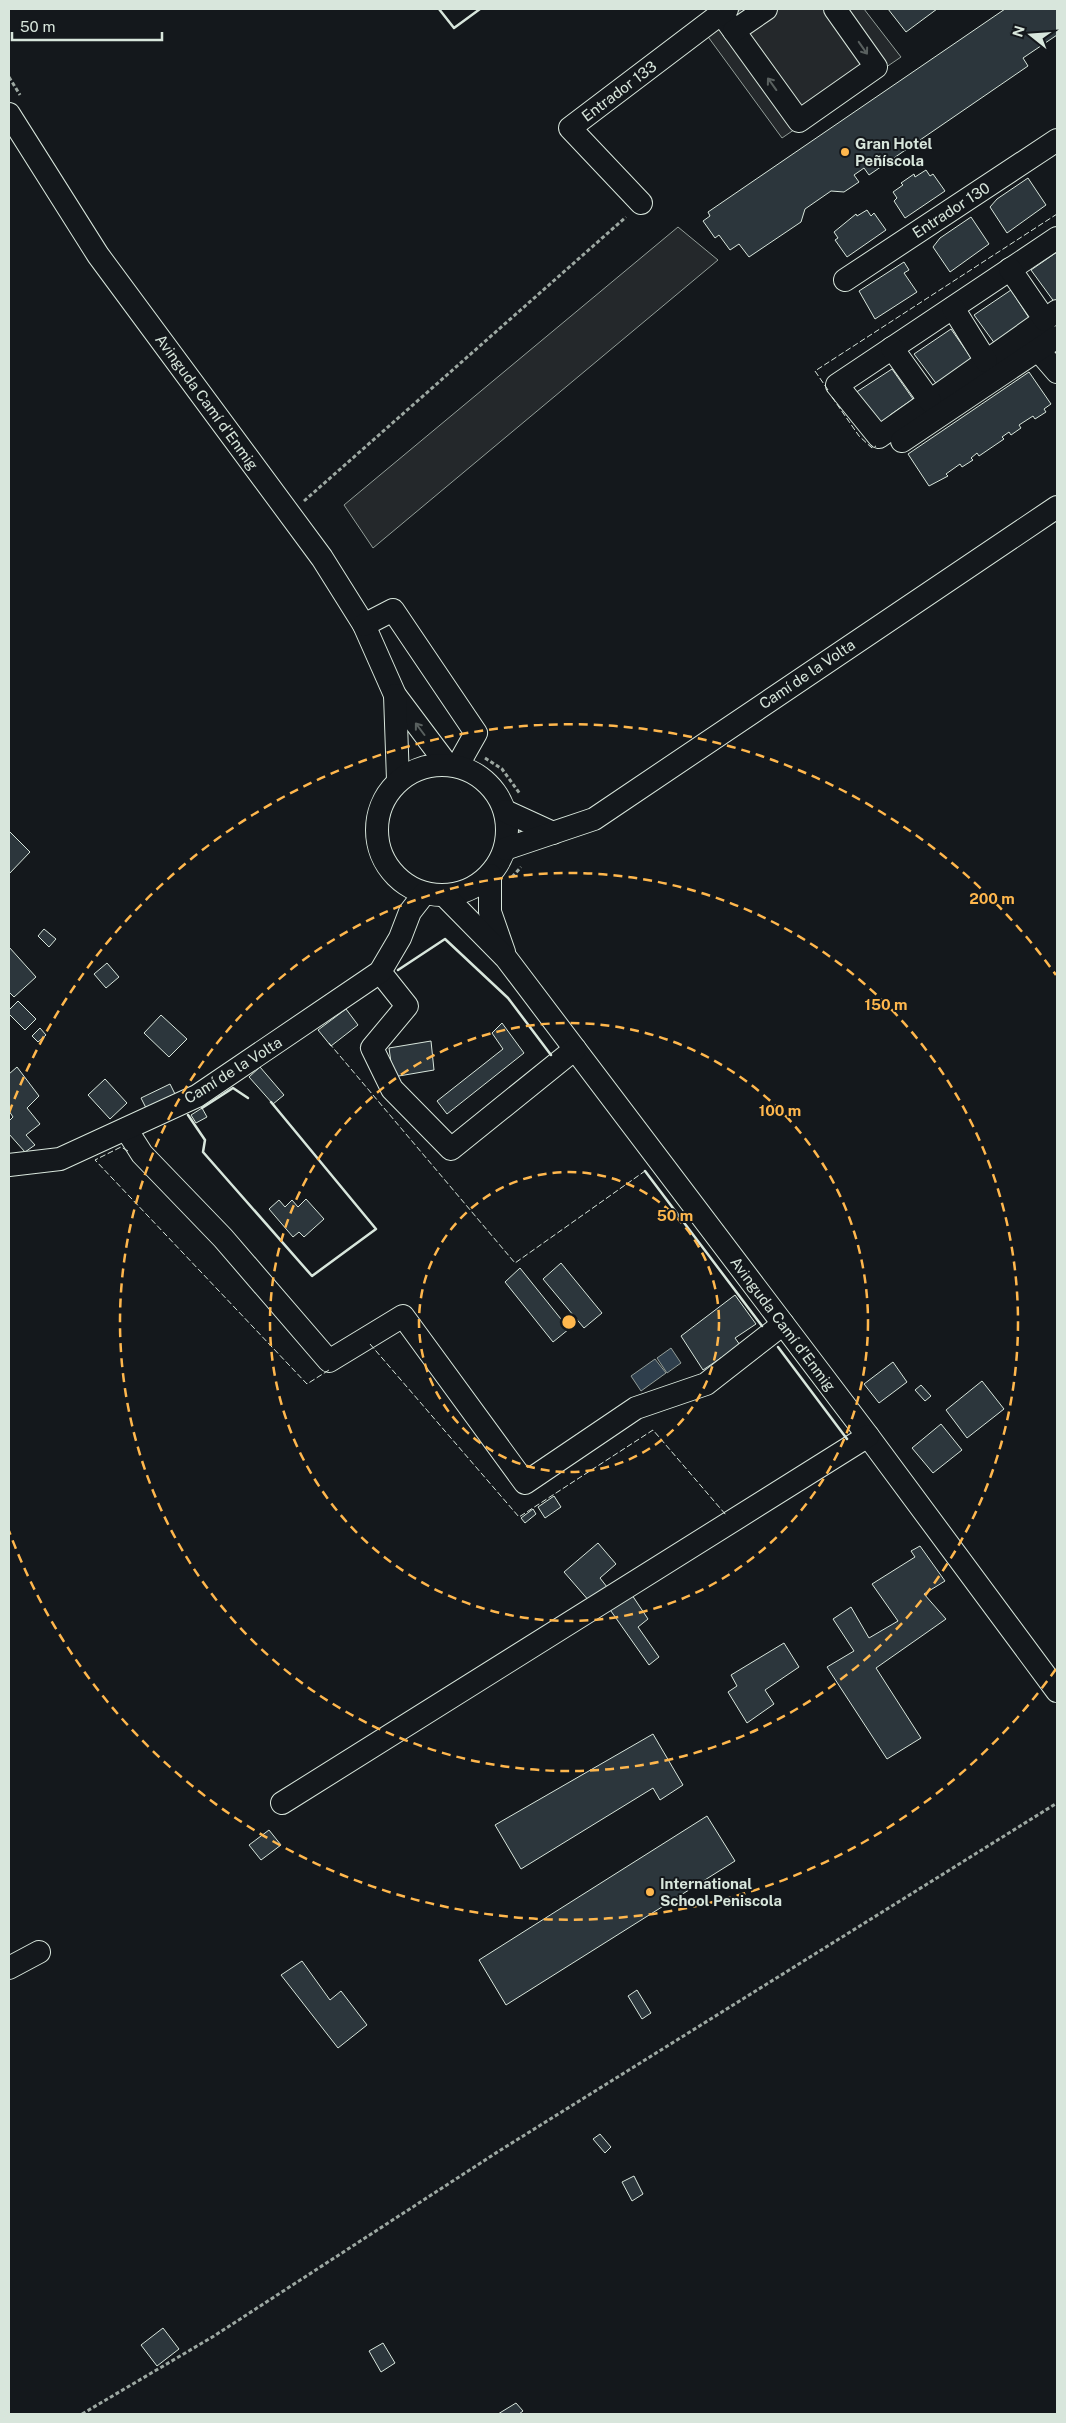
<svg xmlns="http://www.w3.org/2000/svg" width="1066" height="2423" font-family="'Public Sans',sans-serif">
	<rect width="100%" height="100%" fill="#14181c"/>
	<!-- parking -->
	<g fill="#24282b" stroke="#939e99">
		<polygon points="742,9 864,9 901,57 782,138 706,34"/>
		<polygon points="678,227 718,260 373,548 344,505"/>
	</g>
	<!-- water -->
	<g fill="#2f3f4d" stroke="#939e99">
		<polygon points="671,1348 681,1363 667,1373 657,1358"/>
		<polygon points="655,1359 666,1373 641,1391 631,1376"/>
	</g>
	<!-- building -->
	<g fill="#2c363c" stroke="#d8e6dc">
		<polygon points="888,9 937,9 906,32"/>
		<polygon points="1005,9 1057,9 1057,35 1023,58 1028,66 869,175 864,168 854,175 859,182 844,192 831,191 805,209 801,222 749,257 739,244 730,250 719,235 715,238 703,221 710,216 708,212"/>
		<polygon points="926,170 930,176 933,174 945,191 905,218 894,201 897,198 893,192 903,185 901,183 914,174 915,177"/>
		<polygon points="1028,178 1046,205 1007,233 990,207 997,199"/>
		<polygon points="867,210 871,216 874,213 886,230 847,257 835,240 838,238 834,232 856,214 857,216"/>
		<polygon points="971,217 989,244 950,272 933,247 940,238"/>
		<polygon points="1057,252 1057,301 1055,303 1031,270"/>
		<polygon points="904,262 909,270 904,273 917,292 875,319 859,291"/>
		<polygon points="1011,290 1031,321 998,348 974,315"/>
		<polygon points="951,329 972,359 938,386 914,354"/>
		<polygon points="892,369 913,399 890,415 891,417 879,426 855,393"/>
		<polygon points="1029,372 1051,404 1044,409 1046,412 1035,419 1033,416 1019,425 1021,428 1011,435 1009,432 1002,437 1004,439 979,456 977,453 971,458 973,460 962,467 960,464 946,474 948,476 929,486 908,454"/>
		<polygon points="9,831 30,852 9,874"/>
		<polygon points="44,929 56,939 49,947 38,936"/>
		<polygon points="9,947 36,977 14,997 9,992"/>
		<polygon points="107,963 119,977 106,988 94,974"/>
		<polygon points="18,1001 36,1019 25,1030 9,1014 9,1010"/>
		<polygon points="346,1009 358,1025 331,1046 318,1030"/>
		<polygon points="161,1015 187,1039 169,1057 144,1033"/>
		<polygon points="502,1023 524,1053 447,1114 437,1101 503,1049 492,1033"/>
		<polygon points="40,1028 46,1035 38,1042 32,1036"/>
		<polygon points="431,1041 434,1070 393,1077 389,1048"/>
		<polygon points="17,1067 39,1096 27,1108 40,1124 26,1135 35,1145 25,1152 9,1134 9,1121 13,1117 9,1111 9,1074"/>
		<polygon points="260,1067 284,1095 273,1104 249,1077"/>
		<polygon points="105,1079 127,1103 110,1119 88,1095"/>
		<polygon points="170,1084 176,1096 147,1110 141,1098"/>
		<polygon points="202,1108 207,1117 196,1123 191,1115"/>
		<polygon points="306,1199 324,1219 304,1237 299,1232 293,1237 269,1209 279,1200 285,1207 292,1200 298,1207"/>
		<polygon points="561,1263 602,1313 584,1328 543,1279"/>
		<polygon points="520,1268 569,1329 553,1342 505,1282"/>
		<polygon points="735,1295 756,1324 735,1338 740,1345 703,1370 681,1336"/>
		<polygon points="893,1362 907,1382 879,1403 864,1384"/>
		<polygon points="982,1381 1004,1409 967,1438 946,1410"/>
		<polygon points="921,1385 931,1396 925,1401 915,1390"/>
		<polygon points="941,1424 962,1450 933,1473 912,1448"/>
		<polygon points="554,1496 561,1507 545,1518 538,1507"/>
		<polygon points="533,1509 536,1514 525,1523 521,1518"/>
		<polygon points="598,1543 616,1564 600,1578 607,1587 590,1602 564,1572"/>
		<polygon points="920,1546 945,1581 924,1594 946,1619 876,1668 921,1738 887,1759 827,1667 854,1651 833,1619 851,1607 869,1638 898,1621 872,1584 915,1557 911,1551"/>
		<polygon points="628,1589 648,1619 638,1627 659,1657 649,1665 606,1604"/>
		<polygon points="784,1643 799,1667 765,1690 774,1704 747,1723 728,1692 737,1686 731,1675"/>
		<polygon points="653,1734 683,1785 660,1800 653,1788 521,1869 495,1825"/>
		<polygon points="707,1816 735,1861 506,2005 479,1960"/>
		<polygon points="269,1830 281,1845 261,1860 249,1845"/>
		<polygon points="302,1961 330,2000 341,1991 367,2025 338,2048 281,1975"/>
		<polygon points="637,1990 651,2013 642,2019 628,1996"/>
		<polygon points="600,2134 611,2147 605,2153 593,2139"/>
		<polygon points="634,2176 643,2194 632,2201 622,2182"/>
		<polygon points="163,2328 179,2349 157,2366 141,2345"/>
		<polygon points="383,2343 395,2363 381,2372 369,2351"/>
		<polygon points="516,2403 523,2411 519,2414 498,2414"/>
	</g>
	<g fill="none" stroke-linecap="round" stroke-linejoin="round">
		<!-- minor casing -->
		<g stroke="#d8e6dc" stroke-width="24">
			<g id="minor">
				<polyline points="721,13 799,121 876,67 835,9"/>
				<polyline points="734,31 766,9"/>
				<polyline points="9,114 98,255 322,558 364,625 395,695 446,763"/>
				<polyline points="641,203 570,128 727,9"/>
				<polyline points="1057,238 837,385 879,437 1057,311"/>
				<polyline points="1010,269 1045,320"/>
				<polyline points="845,280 1057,140"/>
				<polyline points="953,308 986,361"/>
				<polyline points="892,348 930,401"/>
				<polyline points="1038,350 1057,372"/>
				<polyline points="902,441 1057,337"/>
				<polyline points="364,625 393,610 476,733 458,765"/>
				<polyline points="395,695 398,780"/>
				<circle cx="442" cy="830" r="65"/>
				<polyline points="505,811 553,833"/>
				<polyline points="505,849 594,819 1057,507"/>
				<polyline points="490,875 490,912 504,952"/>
				<polyline points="445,896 506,958 868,1436 1057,1691"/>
				<polyline points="380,972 407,1006 372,1048 392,1089 451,1149 575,1049"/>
				<polyline points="126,1129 142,1154 223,1238 329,1361 403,1316 525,1483 636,1408 706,1384 783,1324"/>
				<polyline points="9,1165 60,1159 197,1096 380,972 400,938 410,912 424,894"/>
				<polyline points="282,1803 868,1436"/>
				<polyline points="9,1968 39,1952"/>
			</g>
		</g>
		<!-- path -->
		<g stroke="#9da8a2" stroke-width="3" stroke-dasharray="4 2.5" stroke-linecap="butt">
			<polyline points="9,77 20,95"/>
			<polyline points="304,501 626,217"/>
			<polyline points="485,758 502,769 520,794"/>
			<polyline points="512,877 521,867"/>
			<polyline points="82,2414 214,2336 499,2151 1057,1803"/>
		</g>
		<!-- minor -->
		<use href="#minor" stroke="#14181c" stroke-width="22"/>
		<!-- fence -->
		<g stroke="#d8e6dc" stroke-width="1" stroke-dasharray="6 2.5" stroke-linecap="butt">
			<polyline points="828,390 815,371 1057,214"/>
			<polyline points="832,397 859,436 872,448 876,446"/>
			<polyline points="329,1043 515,1263 645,1171"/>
			<polyline points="128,1151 121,1147 95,1160 307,1384 329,1370"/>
			<polyline points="370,1344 519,1517 653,1430 726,1515"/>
		</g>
		<!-- wall -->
		<g stroke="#d8e6dc" stroke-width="2.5">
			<polyline points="439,9 454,28 480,9"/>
			<polyline points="398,970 445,939 508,998 551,1055"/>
			<polyline points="202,1108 233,1088 248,1098"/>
			<polyline points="188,1115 205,1140 203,1152 312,1276 376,1229 271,1102"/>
			<polyline points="645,1171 762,1326"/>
			<polyline points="778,1347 847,1439"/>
		</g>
	</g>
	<!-- one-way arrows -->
	<defs><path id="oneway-shaft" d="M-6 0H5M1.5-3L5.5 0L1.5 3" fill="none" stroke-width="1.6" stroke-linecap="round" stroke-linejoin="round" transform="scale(1.25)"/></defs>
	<g stroke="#59605f">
		<use href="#oneway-shaft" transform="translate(863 48) rotate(55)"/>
		<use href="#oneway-shaft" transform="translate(772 84) rotate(-126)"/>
		<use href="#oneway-shaft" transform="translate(420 729) rotate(-127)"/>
	</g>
	<!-- distance rings -->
	<g fill="none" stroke="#ffb74d" stroke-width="2.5" stroke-dasharray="9 6">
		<circle cx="569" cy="1322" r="150"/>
		<circle cx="569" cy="1322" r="299"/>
		<circle cx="569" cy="1322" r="449"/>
		<path d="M1056 1669A598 598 0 0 1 9 1531M9 1113A598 598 0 0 1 1056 975"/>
	</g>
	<!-- markers -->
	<g fill="#ffb74d" stroke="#14181c" stroke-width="2">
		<circle cx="845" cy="152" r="5"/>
		<circle cx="650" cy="1892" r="5"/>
	</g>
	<g text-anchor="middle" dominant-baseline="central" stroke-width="4" stroke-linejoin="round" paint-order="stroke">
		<!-- street labels -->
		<g font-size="15" fill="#d8e6dc" stroke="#14181c">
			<text transform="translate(619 91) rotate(-37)">Entrador 133</text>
			<text transform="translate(951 210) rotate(-33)">Entrador 130</text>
			<text transform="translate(207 402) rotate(54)">Avinguda Camí d'Enmig</text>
			<text transform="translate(807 674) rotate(-34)">Camí de la Volta</text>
			<text transform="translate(233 1070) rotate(-32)">Camí de la Volta</text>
			<text transform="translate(783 1324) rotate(53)">Avinguda Camí d'Enmig</text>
		</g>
		<!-- poi labels -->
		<g font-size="15" font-weight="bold" fill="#d8e6dc" stroke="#14181c" text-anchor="start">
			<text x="855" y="143">Gran Hotel<tspan x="855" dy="17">Peñíscola</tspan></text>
			<text x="660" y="1883">International<tspan x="660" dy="17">School Peniscola</tspan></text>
		</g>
	</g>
	<circle cx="569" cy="1322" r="8" fill="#ffb74d" stroke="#14181c" stroke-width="2.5"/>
	<g font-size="15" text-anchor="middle" font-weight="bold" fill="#ffb74d" stroke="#14181c" stroke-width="4" stroke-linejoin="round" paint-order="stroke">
		<text x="992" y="904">200 m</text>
		<text x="886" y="1010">150 m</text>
		<text x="780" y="1116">100 m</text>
		<text x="675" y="1221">50 m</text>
	</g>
	<!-- border -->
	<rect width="1066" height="2423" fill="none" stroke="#d8e6dc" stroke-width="20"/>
	<!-- north arrow -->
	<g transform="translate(1031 35) rotate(287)" stroke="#14181c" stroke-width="4" paint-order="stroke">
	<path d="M0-4L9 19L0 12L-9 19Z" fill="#d8e6dc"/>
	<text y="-8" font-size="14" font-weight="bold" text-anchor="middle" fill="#d8e6dc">N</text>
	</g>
	<!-- scale -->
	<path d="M12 32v8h150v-8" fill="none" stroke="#d8e6dc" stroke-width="2.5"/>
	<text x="20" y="32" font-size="15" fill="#d8e6dc" stroke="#14181c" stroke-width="4" paint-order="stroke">50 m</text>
</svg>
